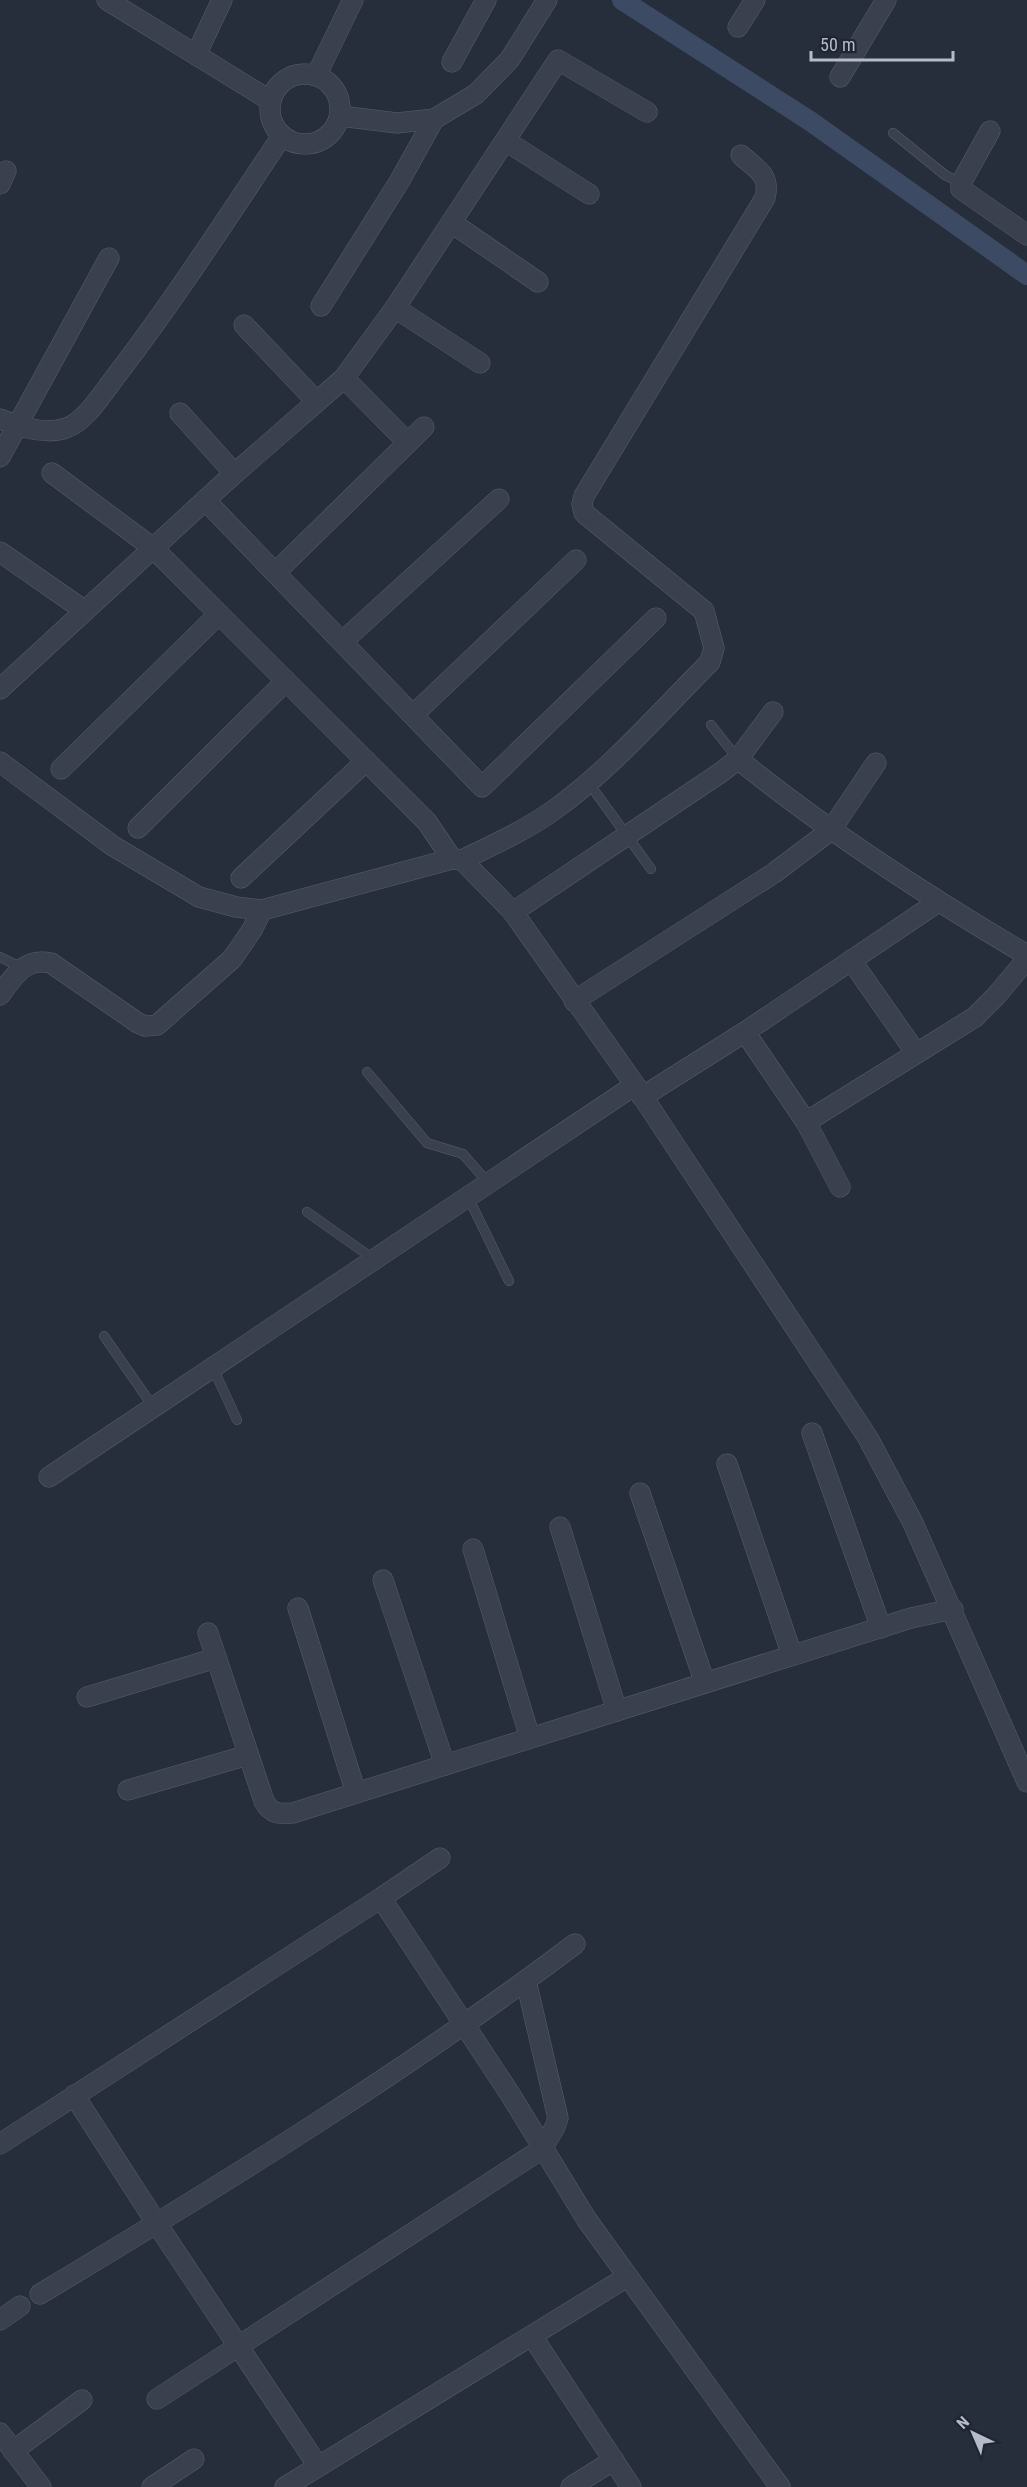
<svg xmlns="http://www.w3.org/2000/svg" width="1027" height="2487" font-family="'Roboto Condensed',sans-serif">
	<rect width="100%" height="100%" fill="#262e3c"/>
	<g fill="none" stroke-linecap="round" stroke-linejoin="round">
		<!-- canal -->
		<polyline stroke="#3d4a64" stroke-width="20" points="622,0 810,121 1027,275"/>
		<!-- service casing -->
		<g stroke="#585e6b" stroke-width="10">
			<g id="service">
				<polyline points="893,133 945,175 961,183"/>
				<polyline points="711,725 738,759"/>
				<polyline points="596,793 651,869"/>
				<polyline points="0,957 22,968"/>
				<polyline points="367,1072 427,1143 463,1154 489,1184"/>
				<polyline points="468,1197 509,1281"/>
				<polyline points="307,1212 375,1260"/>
				<polyline points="104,1336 154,1408"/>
				<polyline points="213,1368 237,1420"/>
			</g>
		</g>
		<!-- minor casing -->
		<g stroke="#585e6b" stroke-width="21">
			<g id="minor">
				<polyline points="107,0 271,101"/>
				<polyline points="738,27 755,0"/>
				<polyline points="196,55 222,0"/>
				<polyline points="452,62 486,0"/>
				<circle cx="305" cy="109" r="35"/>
				<polyline points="316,76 353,0"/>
				<polyline points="840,77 886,0"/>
				<polyline points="340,116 397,123 434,119 476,94 510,59 547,0"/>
				<polyline points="990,131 961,183 961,189 1027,235"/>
				<polyline points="506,141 589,194"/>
				<polyline points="0,184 6,171"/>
				<polyline points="452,223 538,282"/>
				<polyline points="321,306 399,182 434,119"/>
				<polyline points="395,308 480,363"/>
				<polyline points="244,325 317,402"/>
				<polyline points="344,378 408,443"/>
				<polyline points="180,413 234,473"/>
				<path d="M0,419c19,8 46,16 66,9 20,-6 40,-40 53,-56 58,-76 110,-157 163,-236"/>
				<polyline points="0,457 109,258"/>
				<polyline points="52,473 153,548 427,822 452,859"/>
				<polyline points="205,500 482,787 656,618"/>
				<polyline points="0,552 85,611"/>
				<polyline points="275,573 424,427"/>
				<polyline points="342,642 499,499"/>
				<polyline points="0,689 225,482 344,378 395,308 558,60 647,112"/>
				<polyline points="413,715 576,560"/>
				<path d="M738,759c91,74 189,137 289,196"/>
				<path d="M0,762l113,84 86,51 37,10 26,3 190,-51 10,1c31,-15 64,-30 92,-50 58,-42 106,-98 156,-148l4,-14 -10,-37 -120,-98 -2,-9 2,-8 181,-298c6,-24 -9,-29 -24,-43"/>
				<polyline points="61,769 219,614"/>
				<polyline points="138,828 286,681"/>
				<polyline points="462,860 513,912 635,1085 868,1438 913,1523 1027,1782"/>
				<polyline points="241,878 366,761"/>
				<polyline points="513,912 723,771 738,759 773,712"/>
				<polyline points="851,960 916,1053"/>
				<path d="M0,995c14,-19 25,-38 51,-32l87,60 7,3 12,-1 75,-66 20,-29 10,-20"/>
				<polyline points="574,1001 774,873 831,830 876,763"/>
				<polyline points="745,1032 806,1122 840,1187"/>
				<polyline points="642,1097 745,1032 938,902"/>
				<polyline points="806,1122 975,1017 996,996 1027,959"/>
				<polyline points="812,1433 881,1628"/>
				<polyline points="727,1464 792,1655"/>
				<polyline points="49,1477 635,1085"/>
				<polyline points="640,1493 705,1683"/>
				<polyline points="560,1527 617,1711"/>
				<polyline points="473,1549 530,1738"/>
				<polyline points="383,1580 445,1765"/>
				<polyline points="298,1608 356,1793"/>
				<path d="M208,1633l56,168c7,13 14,13 29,12l618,-195 42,-9"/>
				<polyline points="87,1697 216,1658"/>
				<polyline points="128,1790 248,1755"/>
				<polyline points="381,1898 510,2094 587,2220 780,2487"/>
				<polyline points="74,2095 157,2224 318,2466"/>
				<polyline points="0,2144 381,1898 440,1858"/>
				<path d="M40,2294c183,-110 365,-222 535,-350"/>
				<polyline points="0,2320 20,2306"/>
				<polyline points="532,2336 631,2487"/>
				<polyline points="157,2399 542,2149 555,2127 558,2118 526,1981"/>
				<polyline points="0,2433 41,2487"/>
				<polyline points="13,2451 82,2400"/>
				<polyline points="152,2487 194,2459"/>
				<polyline points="285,2487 627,2277"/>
				<polyline points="571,2487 614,2460"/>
			</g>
		</g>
		<!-- service -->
		<use href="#service" stroke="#3a404d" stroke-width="9"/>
		<!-- minor -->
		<use href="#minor" stroke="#3a404d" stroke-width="20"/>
	</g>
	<!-- north arrow -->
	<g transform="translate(973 2433) rotate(316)" stroke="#1f2532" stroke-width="4.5" paint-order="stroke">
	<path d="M0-4.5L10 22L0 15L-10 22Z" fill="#b6bbc8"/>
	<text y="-9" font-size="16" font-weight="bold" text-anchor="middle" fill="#b6bbc8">N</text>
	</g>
	<!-- scale -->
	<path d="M811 51v9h142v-9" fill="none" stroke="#b6bbc8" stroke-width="3"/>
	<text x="820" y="51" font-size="18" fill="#b6bbc8" stroke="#1f2532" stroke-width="4.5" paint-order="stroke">50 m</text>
</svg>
